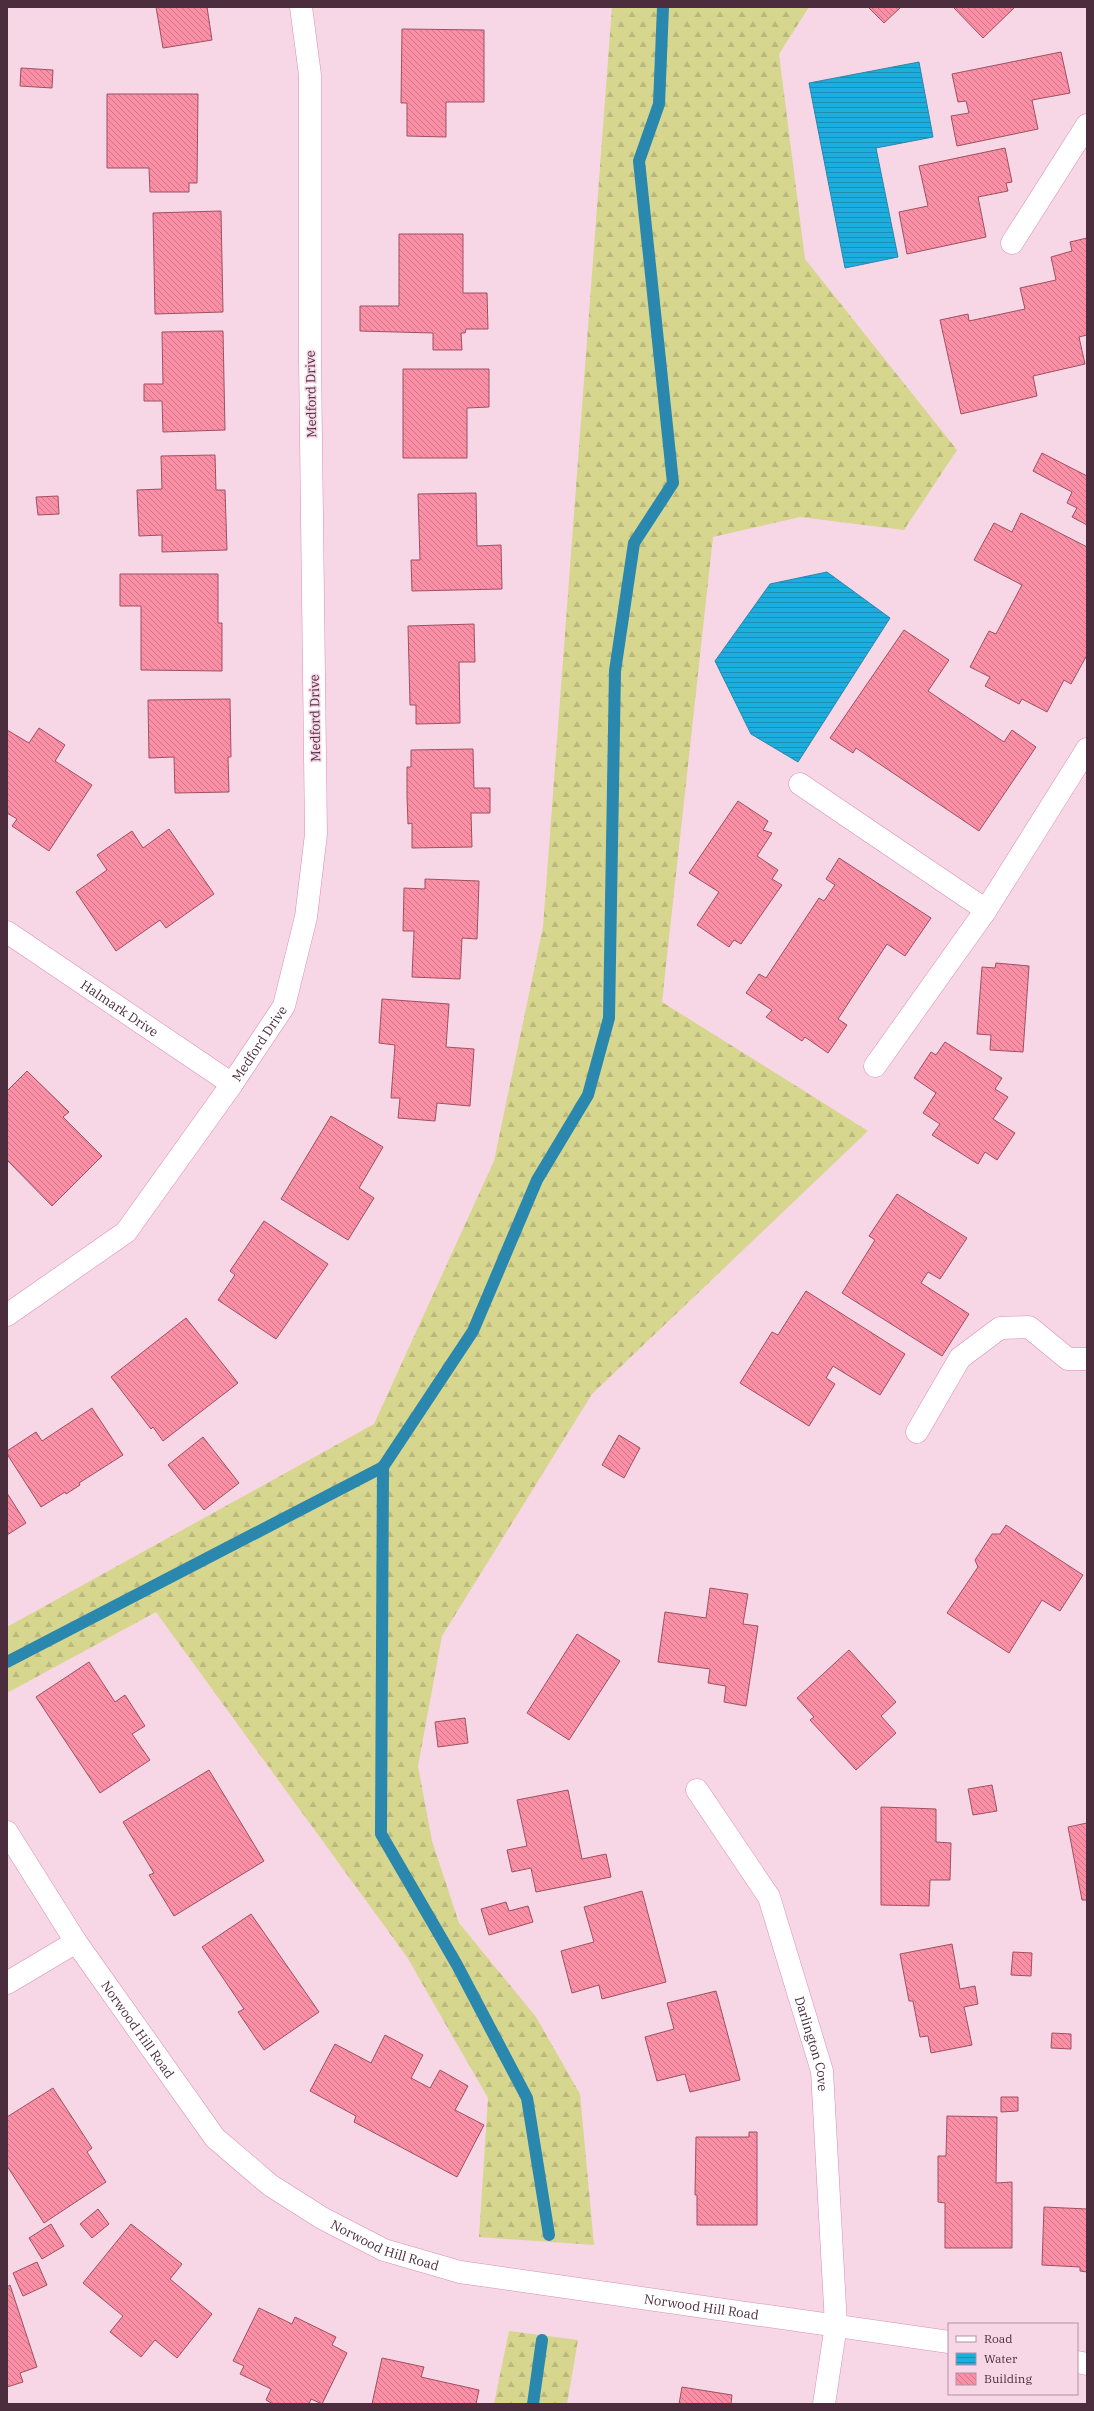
<svg xmlns="http://www.w3.org/2000/svg" width="1094" height="2411" font-family="'IBM Plex Serif',serif">
	<defs>
		<pattern id="forest-firs" width="22" height="20" patternUnits="userSpaceOnUse"><rect width="22" height="20" fill="#d7d68f"/><path d="M5 1l3.5 6h-7zM16 11l3.5 6h-7z" fill="#bab87c"/></pattern>
		<pattern id="water-rules" width="6" height="5" patternUnits="userSpaceOnUse"><rect width="6" height="5" fill="#1baede"/><path d="M0 2.5h6" fill="none" stroke="#1a8eb5"/></pattern>
		<pattern id="building-back-hatch" width="6" height="6" patternUnits="userSpaceOnUse"><rect width="6" height="6" fill="#fa8fa6"/><path d="M-1 5l2 2M0 0l6 6M5-1l2 2" fill="none" stroke="#cd7589"/></pattern>
	</defs>
	<rect width="100%" height="100%" fill="#f7d6e6"/>
	<!-- forest -->
	<g fill="url(#forest-firs)">
		<polygon points="612,7 809,7 779,54 805,259 957,450 904,530 800,517 713,537 662,1002 868,1131 592,1394 442,1636 418,1766 432,1841 459,1923 536,2017 580,2094 594,2245 479,2237 488,2098 407,1957 156,1612 7,1693 7,1627 374,1424 494,1161 543,927"/>
		<polygon points="509,2331 578,2340 567,2404 494,2404"/>
	</g>
	<!-- water -->
	<g fill="url(#water-rules)" stroke="#2a87ae">
		<polygon points="919,62 933,137 876,148 898,257 845,268 809,83"/>
		<polygon points="827,572 890,618 798,762 751,734 715,661 770,584"/>
	</g>
	<g fill="none" stroke-linecap="round" stroke-linejoin="round">
		<!-- stream -->
		<g stroke="#2a87ae" stroke-width="12">
			<polyline points="7,1662 383,1467"/>
			<polyline points="549,2235 527,2098 457,1965 381,1834 383,1467 473,1331 537,1180 588,1095 609,1018 615,671 634,543 673,483 639,161 659,104 663,7"/>
			<polyline points="533,2404 542,2340"/>
		</g>
	</g>
	<!-- building -->
	<g fill="url(#building-back-hatch)" stroke="#9f5162">
		<polygon points="156,7 207,7 212,40 163,48"/>
		<polygon points="868,7 901,7 884,23"/>
		<polygon points="953,7 1015,7 983,38"/>
		<polygon points="402,29 484,30 484,102 446,102 446,137 407,136 407,103 401,103"/>
		<polygon points="1061,52 1070,93 1032,100 1038,129 957,146 951,116 969,113 966,101 958,102 952,74"/>
		<polygon points="21,68 53,70 52,88 20,86"/>
		<polygon points="107,94 198,94 197,183 189,183 189,192 150,192 149,168 107,168"/>
		<polygon points="1005,148 1012,182 1006,183 1008,191 978,197 986,237 907,254 899,212 928,206 919,166"/>
		<polygon points="221,211 223,312 155,314 153,213"/>
		<polygon points="399,234 463,234 463,293 487,293 488,329 466,329 465,333 461,333 462,350 433,350 433,333 360,331 360,306 399,306"/>
		<polygon points="1087,238 1087,335 1079,337 1085,364 1033,376 1037,396 961,414 940,320 968,314 969,321 1025,309 1020,288 1056,280 1051,257 1072,251 1070,242"/>
		<polygon points="223,331 225,430 163,432 162,401 144,401 144,384 163,384 162,332"/>
		<polygon points="403,369 489,369 489,407 467,408 467,458 403,458"/>
		<polygon points="1042,453 1087,476 1087,525 1072,517 1077,508 1067,503 1072,492 1033,471"/>
		<polygon points="215,455 216,490 225,490 227,550 162,552 162,535 139,536 137,490 162,489 161,456"/>
		<polygon points="476,493 477,546 501,545 502,589 412,591 411,560 420,560 418,494"/>
		<polygon points="58,496 59,514 38,515 36,497"/>
		<polygon points="1021,513 1087,547 1087,655 1071,684 1064,680 1047,712 1022,699 1019,704 985,686 990,677 970,667 989,631 996,634 1022,585 974,560 994,523 1012,532"/>
		<polygon points="120,574 218,574 218,623 222,623 222,671 141,670 141,606 120,606"/>
		<polygon points="474,624 475,662 459,662 460,723 416,724 416,705 410,705 408,626"/>
		<polygon points="904,630 949,660 928,691 1004,742 1012,730 1036,747 979,831 856,748 853,753 830,738"/>
		<polygon points="230,699 231,757 228,757 229,792 175,793 174,757 149,758 148,700"/>
		<polygon points="39,728 65,745 55,761 92,785 49,851 12,826 17,819 7,813 7,730 29,743"/>
		<polygon points="473,749 474,788 490,788 490,813 471,813 472,847 412,848 412,823 408,824 407,796 407,767 411,767 411,750"/>
		<polygon points="738,801 768,821 763,830 772,833 757,856 778,870 772,879 782,885 741,944 734,940 729,947 697,925 719,892 689,873"/>
		<polygon points="169,829 214,894 166,928 160,920 116,951 76,892 107,870 97,855 132,831 143,848"/>
		<polygon points="839,858 931,918 905,956 887,944 838,1019 847,1025 828,1053 805,1037 802,1041 766,1017 772,1010 746,993 759,974 766,978 819,898 824,901 835,885 826,879"/>
		<polygon points="425,879 479,881 477,939 462,938 460,979 412,977 414,931 403,931 404,888 425,889"/>
		<polygon points="996,963 1029,966 1023,1052 990,1050 991,1035 977,1034 982,967 995,968"/>
		<polygon points="382,999 449,1004 446,1047 474,1049 470,1106 437,1103 435,1121 398,1118 400,1098 391,1098 395,1045 379,1043"/>
		<polygon points="945,1042 1002,1078 995,1089 1008,1097 993,1119 1015,1133 997,1160 985,1152 978,1164 932,1135 940,1124 923,1113 936,1093 914,1078 931,1052 936,1055"/>
		<polygon points="27,1071 69,1112 63,1117 102,1156 52,1206 7,1160 7,1091"/>
		<polygon points="331,1116 383,1147 359,1188 374,1198 348,1240 281,1199"/>
		<polygon points="897,1194 967,1238 940,1279 928,1272 921,1283 969,1314 942,1356 842,1293 875,1240 869,1236"/>
		<polygon points="264,1221 328,1264 276,1339 218,1300 235,1275 230,1271"/>
		<polygon points="806,1291 905,1354 880,1395 833,1366 826,1378 835,1384 809,1426 740,1383 772,1332 778,1335"/>
		<polygon points="186,1318 238,1383 163,1441 153,1427 151,1429 111,1377"/>
		<polygon points="92,1408 123,1455 79,1483 80,1485 66,1494 65,1492 41,1507 7,1454 7,1451 36,1432 42,1441"/>
		<polygon points="619,1435 640,1448 624,1478 602,1465"/>
		<polygon points="203,1437 239,1483 204,1510 168,1465"/>
		<polygon points="7,1493 26,1523 7,1535"/>
		<polygon points="1006,1525 1083,1575 1060,1611 1042,1600 1009,1653 947,1613 978,1567 975,1560 992,1534 1000,1534"/>
		<polygon points="710,1588 748,1594 743,1624 758,1626 746,1706 724,1702 726,1686 708,1683 710,1669 658,1662 665,1612 706,1618"/>
		<polygon points="577,1634 620,1661 569,1740 527,1713"/>
		<polygon points="849,1650 896,1702 881,1716 896,1733 856,1770 810,1720 814,1717 797,1698"/>
		<polygon points="89,1662 115,1702 125,1695 145,1726 132,1734 150,1760 100,1793 36,1697"/>
		<polygon points="465,1718 468,1743 438,1747 435,1722"/>
		<polygon points="209,1770 264,1861 174,1916 149,1875 154,1873 123,1822"/>
		<polygon points="992,1785 997,1811 973,1815 968,1789"/>
		<polygon points="568,1790 582,1859 606,1854 611,1877 536,1892 531,1868 512,1872 507,1850 527,1846 517,1800"/>
		<polygon points="881,1807 936,1809 936,1842 951,1843 950,1880 930,1880 929,1906 881,1905"/>
		<polygon points="1087,1823 1087,1900 1082,1900 1068,1827"/>
		<polygon points="642,1891 666,1982 602,1999 599,1985 572,1993 561,1951 594,1942 584,1907"/>
		<polygon points="506,1902 509,1911 528,1906 533,1922 489,1935 481,1909"/>
		<polygon points="251,1914 319,2012 264,2050 238,2012 244,2009 202,1947"/>
		<polygon points="952,1944 960,1989 975,1986 978,2004 964,2007 972,2045 931,2053 928,2036 920,2037 913,2001 909,2001 900,1954"/>
		<polygon points="1013,1952 1032,1953 1031,1976 1011,1975"/>
		<polygon points="716,1991 740,2080 690,2092 685,2074 657,2081 645,2037 674,2029 667,2003"/>
		<polygon points="1052,2033 1071,2034 1071,2049 1051,2048"/>
		<polygon points="385,2035 423,2055 411,2078 430,2088 440,2070 468,2086 455,2110 484,2125 457,2177 354,2122 356,2116 310,2091 335,2044 371,2063"/>
		<polygon points="53,2088 92,2148 87,2152 106,2182 44,2223 7,2166 7,2117"/>
		<polygon points="1001,2097 1018,2097 1018,2111 1001,2112"/>
		<polygon points="947,2116 997,2117 996,2183 1012,2182 1012,2248 945,2248 945,2203 938,2202 938,2156 946,2156"/>
		<polygon points="749,2132 757,2132 757,2225 697,2225 697,2195 695,2195 696,2137 749,2137"/>
		<polygon points="1044,2207 1087,2209 1087,2272 1080,2271 1080,2267 1042,2265"/>
		<polygon points="98,2209 109,2224 92,2238 80,2224"/>
		<polygon points="51,2224 64,2246 42,2259 29,2238"/>
		<polygon points="131,2224 182,2264 170,2279 212,2314 177,2358 155,2340 141,2357 110,2332 123,2316 83,2283"/>
		<polygon points="37,2262 47,2285 23,2296 13,2273"/>
		<polygon points="10,2285 37,2367 20,2373 23,2382 7,2387 7,2287"/>
		<polygon points="259,2308 292,2324 295,2317 336,2337 332,2345 347,2353 322,2404 311,2399 309,2404 273,2404 266,2400 271,2389 240,2374 244,2366 233,2361"/>
		<polygon points="382,2358 424,2367 421,2377 479,2390 476,2404 372,2404"/>
		<polygon points="682,2387 732,2395 731,2404 679,2404"/>
	</g>
	<g fill="none" stroke-linecap="round" stroke-linejoin="round">
		<!-- minor casing -->
		<g stroke="#da8eb6" stroke-width="23">
			<g id="minor">
				<polyline points="1012,243 1087,125"/>
				<polyline points="800,784 986,910"/>
				<path id="s1" d="M7,932l225,152"/>
				<polyline points="875,1066 986,910 1087,749"/>
				<path id="s2" d="M7,1315l119,-83 106,-148 52,-78 22,-89 10,-83 -6,-474v-285l-9,-68"/>
				<polyline points="917,1432 960,1358 1000,1328 1029,1327 1068,1359 1087,1359"/>
				<path id="s3" d="M697,1790l72,107 53,174 14,254 -12,79"/>
				<path id="s4" d="M7,1832l69,110 139,196 55,47 52,33 62,32 76,22 489,70"/>
				<polyline points="7,1983 76,1942"/>
				<polyline points="1077,2362 1087,2364"/>
			</g>
		</g>
		<!-- minor -->
		<use href="#minor" stroke="#fff" stroke-width="22"/>
	</g>
	<g text-anchor="middle" dominant-baseline="central" stroke-width="3" stroke-linejoin="round" paint-order="stroke">
		<!-- street labels -->
		<g font-size="13" fill="#4c2d3e" stroke="#f7d6e6">
			<text transform="translate(311 394) rotate(-91)">Medford Drive</text>
			<text transform="translate(315 718) rotate(-91)">Medford Drive</text>
			<text stroke="none"><textPath href="#s1" startOffset="136">Halmark Drive</textPath></text>
			<text stroke="none"><textPath href="#s2" startOffset="376">Medford Drive</textPath></text>
			<text stroke="none"><textPath href="#s4" startOffset="237">Norwood Hill Road</textPath></text>
			<text stroke="none"><textPath href="#s3" startOffset="282">Darlington Cove</textPath></text>
			<text stroke="none"><textPath href="#s4" startOffset="573">Norwood Hill Road</textPath></text>
			<text stroke="none"><textPath href="#s4" startOffset="897">Norwood Hill Road</textPath></text>
		</g>
	</g>
	<!-- border -->
	<rect width="1094" height="2411" fill="none" stroke="#4c2d3e" stroke-width="16"/>
	<!-- legend -->
	<rect x="948" y="2323" width="130" height="72" fill="#f7d6e6" stroke="#b392a3"/>
	<rect x="956" y="2336" width="20" height="6" fill="#ffffff" stroke="#b392a3"/>
	<text x="984" y="2343" font-size="12" fill="#4c2d3e">Road</text>
	<rect x="956" y="2353" width="20" height="12" fill="url(#water-rules)" stroke="#b392a3"/>
	<text x="984" y="2363" font-size="12" fill="#4c2d3e">Water</text>
	<rect x="956" y="2373" width="20" height="12" fill="url(#building-back-hatch)" stroke="#b392a3"/>
	<text x="984" y="2383" font-size="12" fill="#4c2d3e">Building</text>
</svg>
